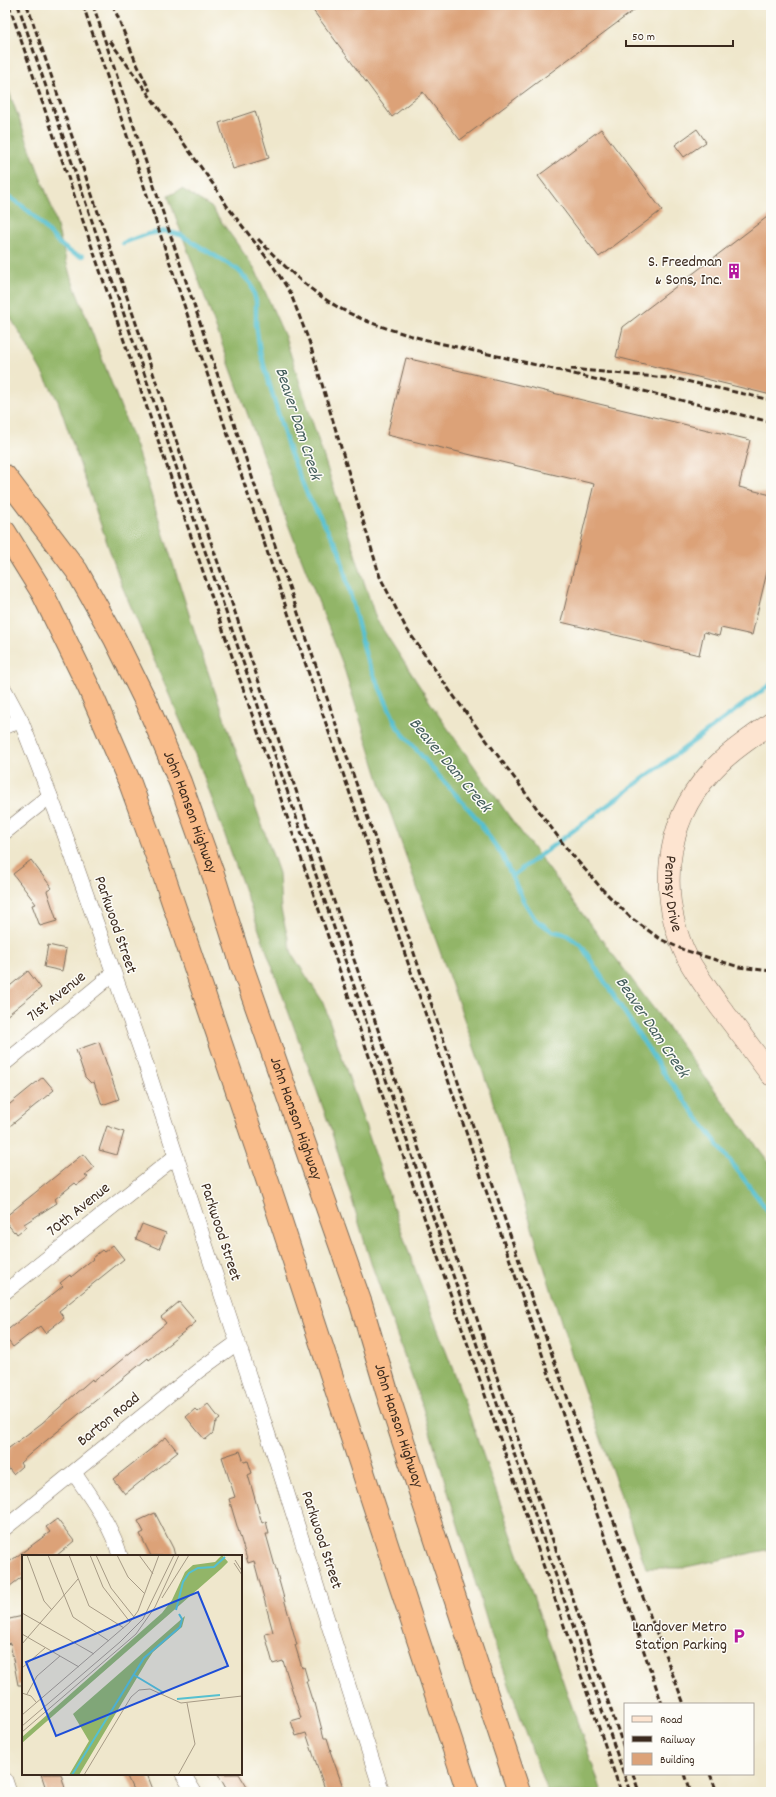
<svg xmlns="http://www.w3.org/2000/svg" width="776" height="1797" font-family="Dekko,sans-serif">
	<rect width="100%" height="100%" fill="#fdfcf7"/>
	<filter id="ink" filterUnits="userSpaceOnUse"><feTurbulence type="fractalNoise" baseFrequency=".025" numOctaves="2"/><feDisplacementMap in="SourceGraphic" scale="8" xChannelSelector="R" yChannelSelector="G"/><feConvolveMatrix kernelMatrix="1 2 1 2 8 2 1 2 1" color-interpolation-filters="sRGB"/></filter>
	<filter id="wash" filterUnits="userSpaceOnUse"><feTurbulence type="fractalNoise" baseFrequency=".012" numOctaves="4" result="noise"/><feDisplacementMap in="SourceGraphic" scale="16" xChannelSelector="R" yChannelSelector="G"/><feGaussianBlur stdDeviation="0.9" result="paint"/><feColorMatrix in="noise" values="0 0 0 0 0 0 0 0 0 0 0 0 0 0 0 0 0 1.4 0 .05"/><feComposite in="paint" operator="in"/></filter>
	<g filter="url(#wash)">
		<rect width="100%" height="100%" fill="#efe7cc"/>
		<!-- forest -->
		<g fill="#92b568" stroke="#667043">
			<polygon points="5,81 52,208 70,275 136,447 202,655 279,873 281,910 292,954 323,1002 409,1253 456,1378 602,1792 547,1792 489,1628 422,1405 371,1263 331,1130 200,766 122,586 58,401 23,338 5,309"/>
			<polygon points="182,189 211,207 255,269 285,337 376,619 437,713 509,816 771,1165 771,1549 681,1568 646,1568 569,1347 489,1089 381,786 342,662 284,514 168,196"/>
		</g>
		<g fill="none" stroke-linecap="round" stroke-linejoin="round">
			<!-- stream -->
			<g stroke="#55c0d0" stroke-width="4.5">
				<path d="M5,194c9,6 20,13 28,21 13,12 32,41 50,41"/>
				<polyline points="123,243 148,234 165,231 181,235 238,270 251,284 256,301 256,324 260,352 289,450 307,494 339,550 367,660 398,728 438,775 474,815 502,855 523,900 535,919 552,931 565,934 581,945 663,1072 771,1215"/>
				<polyline points="512,876 771,684"/>
			</g>
		</g>
		<g id="blocks">
			<!-- building -->
			<g fill="#dca278">
				<polygon points="309,5 641,5 460,140 423,92 392,117"/>
				<polygon points="255,111 269,158 233,169 219,123"/>
				<polygon points="601,129 662,210 599,257 538,176"/>
				<polygon points="697,129 706,142 684,157 675,145"/>
				<polygon points="771,214 771,395 616,357 623,327"/>
				<polygon points="406,358 750,440 739,487 771,495 771,555 752,635 721,628 719,636 704,632 699,655 561,622 594,484 387,435"/>
				<polygon points="31,860 52,888 47,891 57,921 40,926 32,905 36,904 13,874"/>
				<polygon points="48,945 66,949 62,971 44,967"/>
				<polygon points="28,971 41,988 5,1017 5,990"/>
				<polygon points="99,1042 119,1099 102,1105 94,1082 91,1083 85,1077 76,1050"/>
				<polygon points="43,1077 54,1090 5,1130 5,1108"/>
				<polygon points="107,1126 124,1132 117,1155 99,1150"/>
				<polygon points="83,1154 94,1168 85,1175 88,1177 77,1185 75,1183 55,1199 57,1203 24,1224 26,1227 17,1234 15,1231 14,1232 5,1221 5,1217"/>
				<polygon points="142,1224 166,1233 159,1249 136,1239"/>
				<polygon points="113,1245 124,1259 59,1311 64,1318 45,1333 40,1326 13,1347 5,1337 5,1332 63,1286 60,1283 70,1275 71,1277 93,1259 92,1258 102,1250 104,1252"/>
				<polygon points="179,1302 196,1322 149,1360 148,1358 31,1453 20,1463 22,1466 13,1474 5,1464 5,1451 42,1423 92,1379 93,1381 101,1375 102,1376 166,1323 161,1317"/>
				<polygon points="208,1404 220,1419 215,1423 213,1433 205,1440 186,1417 195,1409 198,1412"/>
				<polygon points="166,1437 178,1452 125,1494 113,1479"/>
				<polygon points="240,1451 244,1462 248,1461 252,1473 248,1475 262,1523 266,1521 269,1534 266,1534 297,1645 295,1645 302,1668 304,1667 308,1681 306,1681 313,1703 315,1703 324,1738 327,1738 331,1751 330,1751 343,1787 342,1787 343,1792 326,1792 306,1733 296,1736 291,1721 301,1718 283,1661 273,1664 265,1634 273,1632 254,1561 248,1563 229,1499 235,1497 222,1457"/>
				<polygon points="155,1513 173,1548 175,1556 151,1556 140,1534 144,1532 138,1521"/>
				<polygon points="57,1519 74,1541 56,1556 23,1556 23,1576 5,1590 5,1565 50,1532 46,1527"/>
				<polygon points="23,1616 23,1685 18,1685 10,1643 7,1644 5,1636 5,1628 7,1628 5,1620"/>
				<polygon points="41,1774 61,1774 66,1792 47,1792"/>
				<polygon points="126,1774 147,1774 154,1792 134,1792"/>
				<polygon points="218,1774 239,1774 250,1792 228,1792"/>
			</g>
		</g>
	</g>
	<g filter="url(#ink)">
		<use href="#blocks" fill-opacity="0" stroke="#7a6c5b" stroke-width="1"/>
		<g fill="none" stroke-linecap="round" stroke-linejoin="round">
			<!-- minor casing -->
			<g stroke="#7a6c5b" stroke-width="16">
				<g id="minor">
					<polyline points="5,691 21,721 64,832 143,1056 276,1459 382,1792"/>
					<polyline points="5,726 21,721"/>
					<polyline points="5,832 50,796"/>
					<polyline points="5,1063 113,974"/>
					<polyline points="5,1292 176,1156"/>
					<path d="M74,1473c17,25 38,53 46,83"/>
					<polyline points="5,1528 198,1371 238,1342"/>
					<polyline points="183,1774 194,1792"/>
					<polyline points="5,1780 9,1792"/>
				</g>
			</g>
			<!-- secondary casing -->
			<g stroke="#7a6c5b" stroke-width="22">
				<g id="secondary">
					<path id="s1" d="M771,723c-21,16 -44,30 -61,50 -47,51 -52,126 -22,186 9,17 21,32 32,48 17,22 34,45 51,68"/>
				</g>
			</g>
			<!-- motorway casing -->
			<g stroke="#7a6c5b" stroke-width="24">
				<g id="motorway">
					<path id="s2" d="M5,476l72,95 38,68 32,65 33,78 34,95 28,89 119,338 26,88 132,400"/>
					<polyline points="5,532 42,592 89,688 130,783 164,876 274,1200 468,1792"/>
				</g>
			</g>
			<!-- minor -->
			<use href="#minor" stroke="#fff" stroke-width="15"/>
			<!-- secondary -->
			<use href="#secondary" stroke="#fde4d0" stroke-width="21"/>
			<!-- motorway -->
			<use href="#motorway" stroke="#f9bc8a" stroke-width="22"/>
			<!-- rail -->
			<g stroke="#3b2a1e" stroke-width="3" stroke-dasharray="6 3" stroke-linecap="butt">
				<polyline points="9,5 621,1792"/>
				<polyline points="18,5 630,1792"/>
				<polyline points="27,5 625,1751"/>
				<polyline points="83,5 274,572 662,1704"/>
				<polyline points="93,5 283,569 532,1299 586,1449 684,1704"/>
				<polyline points="113,5 135,60 150,91"/>
				<polyline points="110,41 213,184 227,206 273,266 290,292 309,341 380,577 406,628 450,691 567,849 602,889 630,917 660,939 684,950 739,967 771,971"/>
				<path d="M258,239c24,25 49,50 78,67 49,29 124,41 179,54 86,20 171,42 256,62"/>
				<polyline points="571,369 677,379 771,400"/>
				<polyline points="633,1774 639,1792"/>
				<polyline points="685,1774 691,1792"/>
				<polyline points="710,1774 717,1792"/>
			</g>
		</g>
	</g>
	<!-- icons -->
	<defs>
		<g id="building-bare" transform="scale(1.2)"><path d="M-4-6H4V6H1V3H-1V6H-4ZM-2.5-4.3h1.7v1.8h-1.7ZM.8-4.3h1.7v1.8H.8ZM-2.5-1h1.7V.8h-1.7ZM.8-1h1.7V.8H.8Z" fill="#b5179e" stroke="#fdfcf7" stroke-width="2.5" paint-order="stroke"/></g>
		<g id="parking-bare" transform="scale(1.2)"><path d="M-3.5-5.5H1a3.5 3.5 0 0 1 0 7H-1V5.5H-3.5ZM-1-3.4V-.6H.8a1.4 1.4 0 0 0 0-2.8Z" fill="#b5179e" stroke="#fdfcf7" stroke-width="2.5" paint-order="stroke"/></g>
	</defs>
	<g fill-rule="evenodd">
		<use href="#building-bare" x="734" y="271"/>
		<use href="#parking-bare" x="739" y="1636"/>
	</g>
	<g text-anchor="middle" dominant-baseline="central" stroke-width="3" stroke-linejoin="round" paint-order="stroke">
		<!-- poi labels -->
		<g font-size="16" fill="#3b2a1e" stroke="#fdfcf7" text-anchor="end">
			<text x="722" y="262">S. Freedman<tspan x="722" dy="18">&amp; Sons, Inc.</tspan></text>
			<text x="727" y="1627">Landover Metro<tspan x="727" dy="18">Station Parking</tspan></text>
		</g>
		<!-- street labels -->
		<g font-size="16" fill="#3b2a1e" stroke="#fdfcf7">
			<text stroke="none"><textPath href="#s2" startOffset="386">John Hanson Highway</textPath></text>
			<text stroke="none"><textPath href="#s1" startOffset="210">Pennsy Drive</textPath></text>
			<text transform="translate(115 925) rotate(71)">Parkwood Street</text>
			<text transform="translate(57 997) rotate(-39)">71st Avenue</text>
			<text stroke="none"><textPath href="#s2" startOffset="710">John Hanson Highway</textPath></text>
			<text transform="translate(79 1210) rotate(-39)">70th Avenue</text>
			<text transform="translate(220 1232) rotate(72)">Parkwood Street</text>
			<text transform="translate(109 1420) rotate(-39)">Barton Road</text>
			<text stroke="none"><textPath href="#s2" startOffset="1034">John Hanson Highway</textPath></text>
			<text transform="translate(321 1540) rotate(72)">Parkwood Street</text>
		</g>
		<!-- water labels -->
		<g font-size="17" font-style="italic" fill="#445e5c" stroke="#fdfcf7">
			<text transform="translate(297 424) rotate(72)">Beaver Dam Creek</text>
			<text transform="translate(449 766) rotate(50)">Beaver Dam Creek</text>
			<text transform="translate(651 1028) rotate(56)">Beaver Dam Creek</text>
		</g>
	</g>
	<!-- overview -->
	<g transform="translate(22 1555)">
		<rect width="220" height="220" fill="#efe7cc"/>
		<path d="M200,0l6,7 -7,7 -199,174v-6l140,-124 10,-13 13,-28 8,-7 22,-3zM163,61l-3,11 -29,25 -6,9 -68,114h-10l20,-34 -16,-27z" fill="#92b568"/>
		<path fill="none" stroke="#55c0d0" stroke-width="2" d="M154,55l7,-28 6,-9 9,-5 16,-1 11,-10M112,120l30,18M155,144l43,-4M50,220l72,-117 36,-31 2,-8 -3,-5"/>
		<path fill="none" stroke="#a79b86" stroke-width="1" d="M5,0l17,46 8,9M26,0l25,62 36,24M47,0l20,51 35,22M68,0l13,32 27,35M74,0l15,33 23,29M95,0l11,22 17,17M117,0l14,19M213,5l7,11M212,8l8,12M140,43l27,-43M0,58l72,41M0,79l57,33M0,89l56,-65M0,113l23,-20M0,138l9,3 5,6M5,139l10,-18 23,-20M0,160l108,-93 8,-11 21,-56M0,171l98,-84 23,-23 31,-64M0,177l114,-98 19,-27 24,-52M62,220l47,-78 8,-7 11,-1 31,14 61,-7M156,220l17,-31 -8,-41"/>
		<path fill="#1d4ed8" fill-opacity="0.15" stroke="#1d4ed8" stroke-width="2" d="M176,37l30,74 -172,70 -30,-74z"/>
		<rect width="220" height="220" fill="none" stroke="#3b2a1e" stroke-width="2"/>
	</g>
	<!-- margin -->
	<rect width="776" height="1797" fill="none" stroke="#fdfcf7" stroke-width="20"/>
	<!-- legend -->
	<rect x="624" y="1703" width="130" height="72" fill="#fdfcf7" stroke="#afa8a0"/>
	<rect x="632" y="1716" width="20" height="6" fill="#fde4d0" stroke="#afa8a0"/>
	<text x="660" y="1723" font-size="12" fill="#3b2a1e">Road</text>
	<rect x="632" y="1736" width="20" height="6" fill="#3b2a1e" stroke="#afa8a0"/>
	<text x="660" y="1743" font-size="12" fill="#3b2a1e">Railway</text>
	<rect x="632" y="1753" width="20" height="12" fill="#dca278" stroke="#afa8a0"/>
	<text x="660" y="1763" font-size="12" fill="#3b2a1e">Building</text>
	<!-- scale -->
	<path d="M626 40v6h107v-6" fill="none" stroke="#3b2a1e" stroke-width="2"/>
	<text x="632" y="40" font-size="12" fill="#3b2a1e" stroke="#fdfcf7" stroke-width="3" paint-order="stroke">50 m</text>
</svg>
